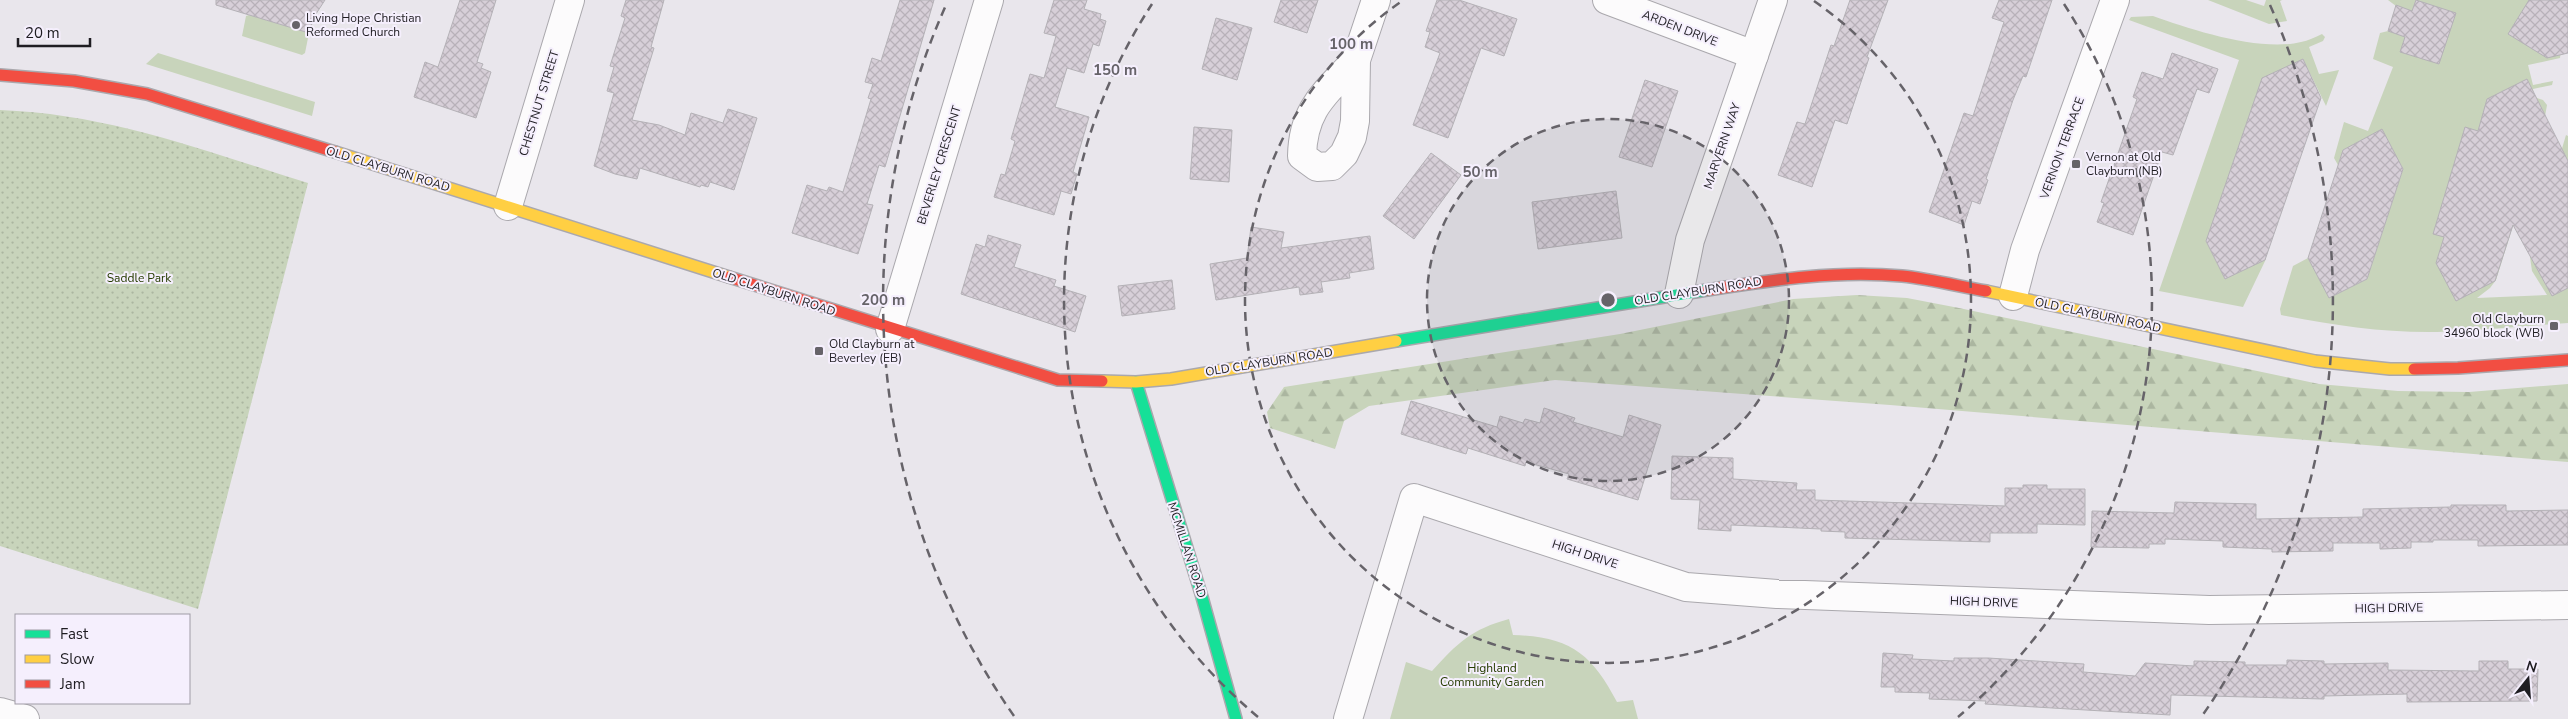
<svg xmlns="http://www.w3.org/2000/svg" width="2568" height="719" font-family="'Nunito Sans',sans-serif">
	<defs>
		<pattern id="forest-firs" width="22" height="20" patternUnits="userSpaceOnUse" patternTransform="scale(1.25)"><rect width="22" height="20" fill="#c8d4bb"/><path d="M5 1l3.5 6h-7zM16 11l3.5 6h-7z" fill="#abb6a0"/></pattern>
		<pattern id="park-dots" width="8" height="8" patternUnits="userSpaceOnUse" patternTransform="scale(1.25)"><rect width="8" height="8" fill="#c8d4bb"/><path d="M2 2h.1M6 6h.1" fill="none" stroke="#abb6a0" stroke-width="1.8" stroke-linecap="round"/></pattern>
		<pattern id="building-cross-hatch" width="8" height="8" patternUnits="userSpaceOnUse" patternTransform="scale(1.25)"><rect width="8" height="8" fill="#d7cfd8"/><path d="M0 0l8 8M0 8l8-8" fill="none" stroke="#b8b1b9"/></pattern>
	</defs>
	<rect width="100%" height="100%" fill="#e9e6ec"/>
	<!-- green -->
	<g fill="#c8d4bb">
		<polygon points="2208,0 2246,0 2264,6 2266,0 2282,0 2280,1 2287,21 2269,24"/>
		<path d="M2388,0h180l-8,58 -32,7 5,20 20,-4 -1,4 -19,4 1,8 9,3 4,5 -5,28 -46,147 -6,8 -13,10 70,-3 -15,-24 -2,-14 36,-122 2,1v187c-43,3 -87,7 -131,9 -52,1 -105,-7 -156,-17l-1,-6 13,-43 15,-8 21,40 38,-19 36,-110 -21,-39 -39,20 -5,15 -4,-7 10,-36 24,9 25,-64 -20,-8 7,-26 8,-2 8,-25z"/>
		<polygon points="249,15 309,33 305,53 302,55 242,36 246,16"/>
		<path d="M2153,16c39,14 107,36 148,26 7,-1 14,-5 21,-8l3,3 -2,4 -14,6 10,27 20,-4 -13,36 -23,-47 -97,182 19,38 41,-20 -23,48 -84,-16 80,-231 -110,-40 2,-3z"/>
		<polygon points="158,53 315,102 312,116 146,64"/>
		<path d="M1509,619l4,16c57,2 78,18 104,67l16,-2 5,19h-248l16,-57 26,9c25,-28 40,-42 77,-52z"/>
	</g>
	<!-- forest -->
	<polygon fill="url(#forest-firs)" points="1857,295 1907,298 1959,308 2319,384 2398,391 2469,392 2568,384 2568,462 1890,405 1555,380 1369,406 1344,421 1335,449 1270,428 1267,412 1284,387 1620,334 1793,299"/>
	<!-- park -->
	<path fill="url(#park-dots)" d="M0,110c109,4 205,41 308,73l-110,426 -198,-63z"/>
	<!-- building -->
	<g fill="url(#building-cross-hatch)" stroke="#b4b1b6">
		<polygon points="216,0 325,0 314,17 309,33 216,5"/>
		<polygon points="460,0 496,0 477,62 483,64 481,68 491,72 476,118 414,97 425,62 438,67"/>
		<polygon points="626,0 664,0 651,47 654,48 632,120 659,125 685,135 691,113 723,123 728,109 757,118 734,190 710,182 708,187 701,185 700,187 640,168 637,179 615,174 594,166 614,93 607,91 614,67 610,66 625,18 621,16"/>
		<polygon points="900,0 934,0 885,167 879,165 867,204 873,205 858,254 792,233 807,185 827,191 829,187 843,192 871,99 868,98 873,84 865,82 872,58 881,61"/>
		<polygon points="1054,0 1087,0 1084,9 1101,14 1100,19 1106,21 1099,46 1093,44 1084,73 1067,68 1055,107 1089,117 1073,172 1077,174 1071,194 1061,191 1054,215 994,197 1001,174 1005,175 1015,141 1011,139 1030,74 1044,78 1056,36 1044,33"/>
		<polygon points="1281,0 1318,0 1307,33 1274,22"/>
		<polygon points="1437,0 1459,0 1517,19 1504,56 1481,48 1448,138 1413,125 1440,53 1425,47 1430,32 1426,31"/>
		<polygon points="1850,0 1888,0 1867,57 1869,58 1847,124 1835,120 1812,187 1778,175 1797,122 1805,124 1831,45 1834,46"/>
		<polygon points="1999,0 2052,0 2026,77 2023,76 2013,100 1986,179 1988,180 1980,204 1972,201 1964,225 1929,212 1964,113 1973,116 2004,22 1992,18"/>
		<polygon points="2416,0 2456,13 2439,64 2400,52 2405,37 2388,31 2396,5 2412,11"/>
		<polygon points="2529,0 2568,0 2568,53 2547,58 2508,34"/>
		<polygon points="1216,18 1252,28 1237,80 1202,69"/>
		<polygon points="2172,53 2218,69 2209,93 2197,89 2173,155 2162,152 2133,235 2097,222 2104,203 2101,202 2137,99 2133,97 2142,72 2163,79"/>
		<polygon points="2303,59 2321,98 2265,260 2225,279 2206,241 2262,78"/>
		<polygon points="2527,79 2568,161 2568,288 2552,296 2513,225 2495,281 2456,301 2436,263 2444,237 2433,234 2465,127 2478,131 2487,99"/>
		<polygon points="1645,80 1678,91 1652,167 1619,157"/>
		<polygon points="1194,127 1232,130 1229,182 1190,179"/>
		<polygon points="2382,129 2403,169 2367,279 2329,298 2308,258 2343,150"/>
		<polygon points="1431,153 1461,175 1414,239 1383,216"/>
		<polygon points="1616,191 1622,238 1538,249 1532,202"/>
		<polygon points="1251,227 1284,232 1281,248 1370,236 1374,269 1349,273 1350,278 1321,282 1323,292 1300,295 1299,287 1216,300 1210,264 1247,258"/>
		<polygon points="988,235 1021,245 1014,267 1056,280 1054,286 1086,296 1075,332 961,294 976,244 985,247"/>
		<polygon points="1172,280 1175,309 1122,316 1118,286"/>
		<polygon points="1411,401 1497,427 1500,416 1523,423 1525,419 1540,423 1544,408 1575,418 1573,422 1623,437 1629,415 1661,425 1638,500 1567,479 1569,474 1526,462 1525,466 1468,448 1466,454 1401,434"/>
		<polygon points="1672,456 1733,458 1733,479 1797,483 1796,490 1815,490 1815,500 2005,506 2005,488 2023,488 2023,485 2047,485 2047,489 2085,489 2085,525 2037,524 2037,533 1990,533 1990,542 1845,538 1845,532 1821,531 1821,529 1731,525 1731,531 1698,529 1700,500 1671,499"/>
		<polygon points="2175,502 2256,504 2256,519 2363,517 2363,509 2451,507 2451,505 2506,505 2506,511 2568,510 2568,545 2478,546 2478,540 2433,540 2433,542 2411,542 2411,548 2380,549 2380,543 2333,543 2333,551 2272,552 2272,549 2223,547 2223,541 2165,539 2165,544 2149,544 2149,548 2091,547 2092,511 2174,513"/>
		<polygon points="1883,653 1913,655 1912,659 1954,661 1954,658 1988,658 2084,664 2083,672 2135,676 2145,663 2194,666 2194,661 2245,662 2245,665 2287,665 2287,660 2324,661 2324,664 2388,663 2388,670 2479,671 2479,661 2508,661 2508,669 2538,669 2537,701 2407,702 2407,694 2324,696 2324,699 2171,695 2170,715 1985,704 1986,701 1929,699 1930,693 1895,692 1895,687 1881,687"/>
	</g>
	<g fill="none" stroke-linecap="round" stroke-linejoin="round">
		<!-- street casing -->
		<g stroke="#aaa8ad" stroke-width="30">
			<g id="street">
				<polyline points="1607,0 1754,55"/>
				<path d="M1356,60c-30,33 -53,48 -54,96l15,11 15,-1 12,-12 8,-17 3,-16 1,-61 20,-60"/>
				<polyline points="508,206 570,0"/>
				<polyline points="1679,294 1690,240 1773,0"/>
				<polyline points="2013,296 2025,250 2115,0"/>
				<polyline points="890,329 989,0"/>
				<polyline points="0,712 25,719"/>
				<polyline points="1348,719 1414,498 1686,587 1777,594 2209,610 2568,605"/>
			</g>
		</g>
		<!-- fast casing -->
		<g stroke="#aaa8ad" stroke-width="14">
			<g id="fast">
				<polyline points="1396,341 1707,290"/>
				<polyline points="1136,382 1202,597 1236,719"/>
			</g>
		</g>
		<!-- slow casing -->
		<g stroke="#aaa8ad" stroke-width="14">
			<g id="slow">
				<polyline points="335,152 729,277"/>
				<polyline points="1986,291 2315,361 2390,369 2414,369"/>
				<polyline points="1102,381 1136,382 1171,379 1396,341"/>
			</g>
		</g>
		<!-- jam casing -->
		<g stroke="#aaa8ad" stroke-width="14">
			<g id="jam">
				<polyline points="0,75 74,81 147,94 335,152"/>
				<polyline points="729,277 1058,380 1102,381"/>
				<path d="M1707,290c65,-10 129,-20 195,-14 28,3 56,10 84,15"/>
				<polyline points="2414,369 2458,368 2568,360"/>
			</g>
		</g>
		<!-- street -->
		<use href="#street" stroke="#fcfbfc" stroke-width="28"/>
		<!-- fast -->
		<use href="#fast" stroke="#16e098" stroke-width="11"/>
		<!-- slow -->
		<use href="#slow" stroke="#ffcf43" stroke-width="11"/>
		<!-- jam -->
		<use href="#jam" stroke="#f24e42" stroke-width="11"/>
	</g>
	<!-- distance rings -->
	<circle cx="1608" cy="300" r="181" fill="#666369" fill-opacity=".12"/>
	<g fill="none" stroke="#666369" stroke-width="2.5" stroke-dasharray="9 6">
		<circle cx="1608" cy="300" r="181"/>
		<path d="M1814 1A363 363 0 1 1 1402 1"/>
		<path d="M1258 717A544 544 0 0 1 1152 4M2064 4A544 544 0 0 1 1958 717"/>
		<path d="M1014 716A725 725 0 0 1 946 5M2270 5A725 725 0 0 1 2202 716"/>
	</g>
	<!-- markers -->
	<g fill="#666369" stroke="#f5effd" stroke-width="2">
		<circle cx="296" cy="25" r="5"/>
		<rect x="2071" y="159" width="10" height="10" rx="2.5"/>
		<rect x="2549" y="321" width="10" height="10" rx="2.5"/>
		<rect x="814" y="346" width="10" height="10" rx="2.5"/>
	</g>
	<g text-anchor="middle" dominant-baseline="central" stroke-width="4" stroke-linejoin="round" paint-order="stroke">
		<!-- poi labels -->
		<g font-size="12" fill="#1f1d22" stroke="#f5effd" text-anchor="start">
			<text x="306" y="18">Living Hope Christian<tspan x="306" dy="14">Reformed Church</tspan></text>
			<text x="2086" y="157">Vernon at Old<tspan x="2086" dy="14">Clayburn (NB)</tspan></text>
			<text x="2544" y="319" text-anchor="end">Old Clayburn<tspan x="2544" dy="14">34960 block (WB)</tspan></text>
			<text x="829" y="344">Old Clayburn at<tspan x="829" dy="14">Beverley (EB)</tspan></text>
		</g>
		<!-- street labels -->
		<g font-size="12" fill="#1f1d22" stroke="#f5effd">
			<text transform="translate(1680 28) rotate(21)">ARDEN DRIVE</text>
			<text transform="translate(539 103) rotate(-73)">CHESTNUT STREET</text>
			<text transform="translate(1722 146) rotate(-71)">MARVERN WAY</text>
			<text transform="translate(2062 148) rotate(-70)">VERNON TERRACE</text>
			<text transform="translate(939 165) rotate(-73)">BEVERLEY CRESCENT</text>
			<text transform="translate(388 169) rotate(17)">OLD CLAYBURN ROAD</text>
			<text transform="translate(1698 291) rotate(-9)">OLD CLAYBURN ROAD</text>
			<text transform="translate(774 292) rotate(18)">OLD CLAYBURN ROAD</text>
			<text transform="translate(2098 315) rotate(12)">OLD CLAYBURN ROAD</text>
			<text transform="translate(1269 362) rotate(-9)">OLD CLAYBURN ROAD</text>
			<text transform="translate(1187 550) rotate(72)">MCMILLAN ROAD</text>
			<text transform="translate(1585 554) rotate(18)">HIGH DRIVE</text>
			<text transform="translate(1984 602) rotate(2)">HIGH DRIVE</text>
			<text transform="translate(2389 608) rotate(-1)">HIGH DRIVE</text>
		</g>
		<!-- park labels -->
		<g font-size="12" fill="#263c00" stroke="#f5effd">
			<text x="139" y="278">Saddle Park</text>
			<text x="1492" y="668">Highland<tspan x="1492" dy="14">Community Garden</tspan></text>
		</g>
	</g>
	<circle cx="1608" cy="300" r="8" fill="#666369" stroke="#f5effd" stroke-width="2.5"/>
	<g font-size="15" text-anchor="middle" font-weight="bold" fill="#666369" stroke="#f5effd" stroke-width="4" stroke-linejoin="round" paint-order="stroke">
		<text x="1351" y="49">100 m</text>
		<text x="1115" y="75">150 m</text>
		<text x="1480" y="177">50 m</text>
		<text x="883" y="305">200 m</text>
	</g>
	<!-- legend -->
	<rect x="15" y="614" width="175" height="90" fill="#f5effd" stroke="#9f9ba5"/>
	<rect x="25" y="630" width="25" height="8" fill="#16e098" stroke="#9f9ba5"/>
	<text x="60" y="639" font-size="15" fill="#1f1d22">Fast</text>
	<rect x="25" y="655" width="25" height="8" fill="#ffcf43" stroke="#9f9ba5"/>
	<text x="60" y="664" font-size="15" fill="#1f1d22">Slow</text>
	<rect x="25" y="680" width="25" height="8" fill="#f24e42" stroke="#9f9ba5"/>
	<text x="60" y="689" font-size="15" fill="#1f1d22">Jam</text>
	<!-- north arrow -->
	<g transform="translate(2528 679) rotate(17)" stroke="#f5effd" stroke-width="4" paint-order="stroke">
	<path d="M0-4L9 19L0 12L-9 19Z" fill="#1f1d22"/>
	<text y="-8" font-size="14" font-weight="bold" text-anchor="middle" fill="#1f1d22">N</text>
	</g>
	<!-- scale -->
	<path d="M18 38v8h72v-8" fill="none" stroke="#1f1d22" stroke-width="2.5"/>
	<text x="25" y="38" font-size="15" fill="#1f1d22" stroke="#f5effd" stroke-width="4" paint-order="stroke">20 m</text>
</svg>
